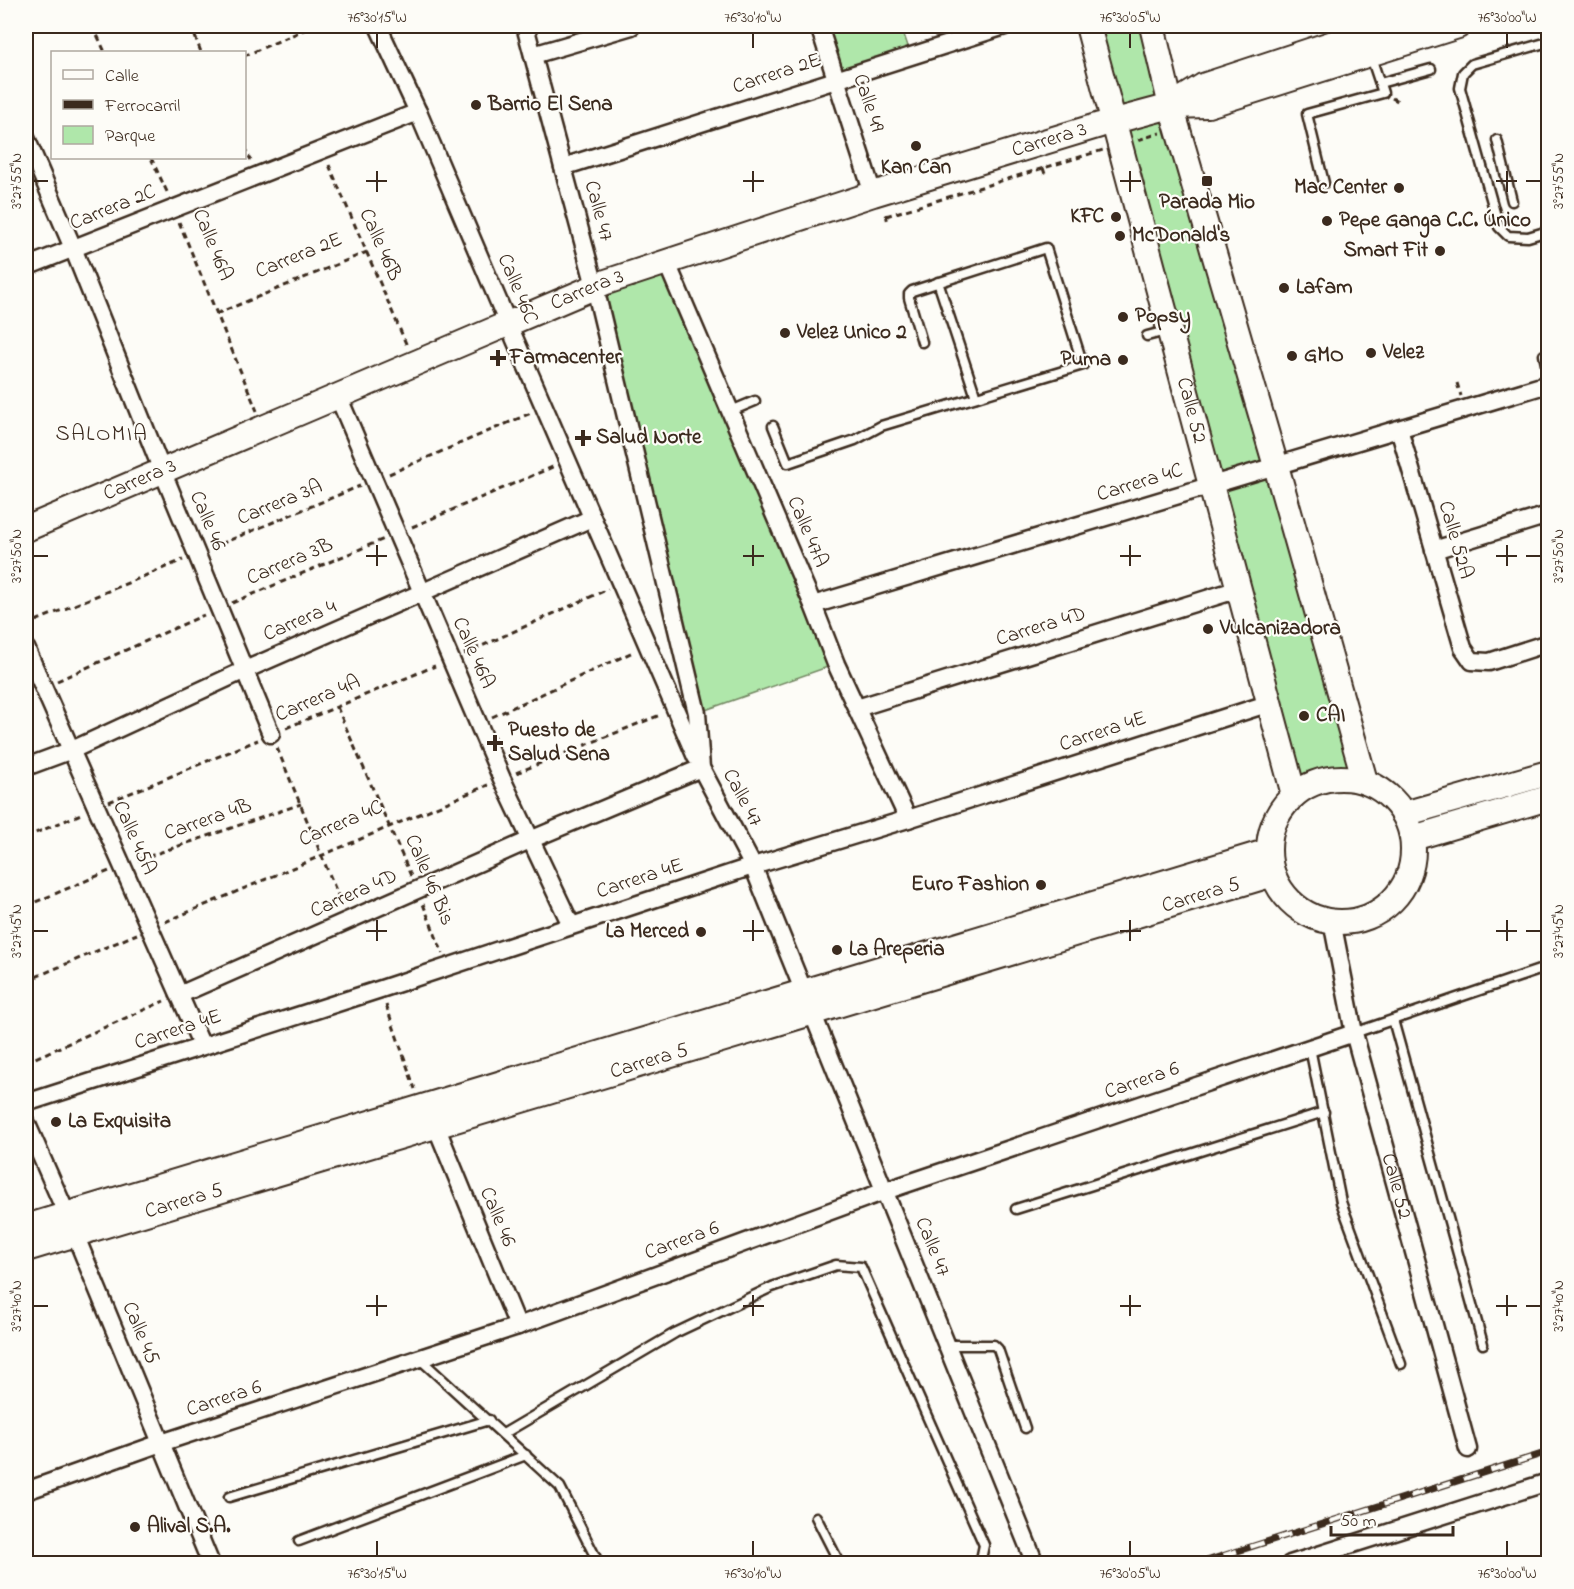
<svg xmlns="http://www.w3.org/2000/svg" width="1574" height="1589" font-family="'Indie Flower',sans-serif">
	<rect width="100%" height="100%" fill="#fdfcf7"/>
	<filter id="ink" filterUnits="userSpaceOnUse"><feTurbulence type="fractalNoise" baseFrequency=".0167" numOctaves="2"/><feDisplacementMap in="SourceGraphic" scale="12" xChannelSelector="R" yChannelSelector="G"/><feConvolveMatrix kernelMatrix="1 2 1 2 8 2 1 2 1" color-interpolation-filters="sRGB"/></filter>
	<g filter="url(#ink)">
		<!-- green -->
		<g fill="#afe7aa" stroke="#758864" stroke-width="1.5">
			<polygon points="819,26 901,26 911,55 836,79"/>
			<path d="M1088,26h64l213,755c-29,-5 -45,-3 -71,14z"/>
			<polygon points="666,261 836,664 697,713 594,286"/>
		</g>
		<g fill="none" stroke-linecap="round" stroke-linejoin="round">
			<!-- lane casing -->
			<g stroke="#3b2a1e" stroke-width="13">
				<g id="lane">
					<polyline points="1548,42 1472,64 1463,73 1460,88 1499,227 1508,236 1528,237 1548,231"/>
					<polyline points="1380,83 1431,69"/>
					<polyline points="1497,140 1512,201"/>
					<polyline points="1324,183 1307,114 1383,93 1371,57"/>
					<polyline points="938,282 976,397"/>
					<polyline points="1147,336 1166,331"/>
					<polyline points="1544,355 1548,374"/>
					<polyline points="731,411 755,401"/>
					<polyline points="773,426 788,463 855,440 881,426 1083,365 1046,248 912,291 909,294 909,298 922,342"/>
					<polyline points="1393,1020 1483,1344"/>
					<polyline points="1354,1033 1548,967"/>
					<polyline points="1310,1048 1341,1202 1401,1364"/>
					<polyline points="1016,1209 1324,1112"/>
					<polyline points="947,1345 994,1345 998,1349 1025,1428"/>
					<polyline points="420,1359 560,1487 599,1564"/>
					<polyline points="503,1434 675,1333 772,1287 836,1265 861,1267 984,1545 980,1564"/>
					<polyline points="229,1497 489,1420"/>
					<polyline points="816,1517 840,1564"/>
					<polyline points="299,1541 526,1455"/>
				</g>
			</g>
			<!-- street casing -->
			<g stroke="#3b2a1e" stroke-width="21">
				<g id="street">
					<polyline points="378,26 418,112 503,312 696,757"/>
					<polyline points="525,26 592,275 697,713 701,768 753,866 1032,1556 1029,1564"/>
					<polyline points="819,26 873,194"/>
					<polyline points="533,55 632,26"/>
					<polyline points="26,138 73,248 157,458 271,734"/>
					<polyline points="563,167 1005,26"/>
					<polyline points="666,261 813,605 836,664 908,819"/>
					<polyline points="26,267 418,112"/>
					<polyline points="338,396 502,779 571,925"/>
					<polyline points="1399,429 1463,648 1472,661 1489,662 1548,643"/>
					<polyline points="1434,550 1548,515"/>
					<polyline points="813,605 1548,384"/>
					<polyline points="26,648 202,1046"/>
					<polyline points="857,708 1239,589"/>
					<polyline points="26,767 72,750 245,670 592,518"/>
					<path id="s1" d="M1332,921l22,112 114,416"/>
					<polyline points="179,995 530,840 701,768"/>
					<polyline points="26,1103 381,989 753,866 908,819 1270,703"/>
					<polyline points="26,1122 67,1215 211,1564"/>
					<polyline points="436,1126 518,1326"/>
					<polyline points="26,1491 161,1443 518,1326 885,1191 1354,1033"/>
					<polyline points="1290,1564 1548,1482"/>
				</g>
			</g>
			<!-- secondary casing -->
			<g stroke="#3b2a1e" stroke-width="28">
				<g id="secondary">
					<path id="s2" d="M1088,26l206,769"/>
					<polyline points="1152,26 1171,106 1276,466 1365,781"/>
					<polyline points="1171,106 1203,86 1385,26"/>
					<path id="s3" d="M26,529l580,-247 267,-88 227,-69 71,-19 37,-1 250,-79"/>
					<circle cx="1341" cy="850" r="72"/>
					<polyline points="1404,814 1548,773"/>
					<polyline points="1413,838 1548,798"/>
					<polyline points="26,1227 1269,851"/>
					<path id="s4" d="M26,1249l1247,-375"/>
				</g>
			</g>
			<!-- path -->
			<g stroke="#3b2a1e" stroke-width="3" stroke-dasharray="6 4.5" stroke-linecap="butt">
				<polyline points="93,26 105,52"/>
				<polyline points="191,26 201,52"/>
				<polyline points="1475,33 1499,26"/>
				<polyline points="244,56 313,26"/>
				<polyline points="1392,98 1401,103"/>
				<polyline points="1138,140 1160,133"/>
				<polyline points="244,147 251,160"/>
				<polyline points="151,158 168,194"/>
				<polyline points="329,165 407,346"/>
				<polyline points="1043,168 1046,177"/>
				<polyline points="886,214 888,223"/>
				<polyline points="886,216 1103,150"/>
				<polyline points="179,222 257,411"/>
				<polyline points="216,314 367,252"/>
				<polyline points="1457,383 1461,396"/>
				<polyline points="389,474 531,413"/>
				<polyline points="412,527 555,466"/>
				<polyline points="211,548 360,486"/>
				<polyline points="232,603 384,539"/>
				<polyline points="26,625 183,560"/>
				<polyline points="464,654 608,589"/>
				<polyline points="57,681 204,615"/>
				<polyline points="337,707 411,876"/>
				<polyline points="492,717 633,652"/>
				<polyline points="286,728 435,666"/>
				<polyline points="277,748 342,905"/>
				<polyline points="516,773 660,715"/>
				<polyline points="109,802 258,740"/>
				<polyline points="26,837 81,814"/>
				<polyline points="138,860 301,804"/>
				<polyline points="423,904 443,954"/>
				<polyline points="26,906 109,871"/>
				<polyline points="165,922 488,785"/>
				<polyline points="26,981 137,934"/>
				<polyline points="386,1005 415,1089"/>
				<polyline points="26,1062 164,1001"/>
			</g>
			<!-- lane -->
			<use href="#lane" stroke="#fdfcf7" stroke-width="8"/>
			<!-- street -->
			<use href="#street" stroke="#fdfcf7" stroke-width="16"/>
			<!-- secondary -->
			<use href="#secondary" stroke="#fdfcf7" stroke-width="24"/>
			<!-- rail casing -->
			<g stroke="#3b2a1e" stroke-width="7">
				<polyline id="rail" points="1197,1564 1548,1452"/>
			</g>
			<!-- rail -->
			<use href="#rail" stroke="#fdfcf7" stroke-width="4.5" stroke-dasharray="14" stroke-linecap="butt"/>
		</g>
	</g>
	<!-- ticks -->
	<path fill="none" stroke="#3b2a1e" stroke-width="2" d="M377,33v15M753,33v15M1130,33v15M1507,33v15M377,171v21M753,171v21M1130,171v21M1507,171v21M33,181h15M366,181h21M743,181h21M1120,181h21M1496,181h21M1526,181h15M377,545v21M753,545v21M1130,545v21M1507,545v21M33,556h15M366,556h21M743,556h21M1120,556h21M1496,556h21M1526,556h15M377,920v21M753,920v21M1130,920v21M1507,920v21M33,931h15M366,931h21M743,931h21M1120,931h21M1496,931h21M1526,931h15M377,1295v21M753,1295v21M1130,1295v21M1507,1295v21M33,1306h15M366,1306h21M743,1306h21M1120,1306h21M1496,1306h21M1526,1306h15M377,1541v15M753,1541v15M1130,1541v15M1507,1541v15"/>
	<!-- markers -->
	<g fill="#3b2a1e" stroke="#fdfcf7" stroke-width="2">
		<circle cx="476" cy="105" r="6"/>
		<circle cx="916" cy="146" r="6"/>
		<rect x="1201" y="175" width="12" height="12" rx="3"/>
		<circle cx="1399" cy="188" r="6"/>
		<circle cx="1116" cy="217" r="6"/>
		<circle cx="1327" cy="221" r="6"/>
		<circle cx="1120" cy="236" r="6"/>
		<circle cx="1440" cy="251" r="6"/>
		<circle cx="1284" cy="288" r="6"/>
		<circle cx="1123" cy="317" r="6"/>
		<circle cx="785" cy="333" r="6"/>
		<circle cx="1371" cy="353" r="6"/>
		<circle cx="1292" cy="356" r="6"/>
		<path d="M495 349h6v6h6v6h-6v6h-6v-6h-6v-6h6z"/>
		<circle cx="1123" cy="360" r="6"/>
		<path d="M580 429h6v6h6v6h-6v6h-6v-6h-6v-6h6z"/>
		<circle cx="1208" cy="629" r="6"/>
		<circle cx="1304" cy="716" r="6"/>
		<path d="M492 734h6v6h6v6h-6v6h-6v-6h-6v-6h6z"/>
		<circle cx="1041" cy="885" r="6"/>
		<circle cx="701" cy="932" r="6"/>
		<circle cx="837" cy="950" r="6"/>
		<circle cx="56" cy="1122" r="6"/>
		<circle cx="135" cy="1527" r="6"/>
	</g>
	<g text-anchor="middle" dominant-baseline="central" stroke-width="4.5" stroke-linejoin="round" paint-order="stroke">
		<!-- street labels -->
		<g font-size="21" fill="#3b2a1e" stroke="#fdfcf7">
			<text transform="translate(777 74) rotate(-18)">Carrera 2E</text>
			<text transform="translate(868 103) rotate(72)">Calle 49</text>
			<text stroke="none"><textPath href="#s3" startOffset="1096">Carrera 3</textPath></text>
			<text transform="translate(113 208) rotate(-22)">Carrera 2C</text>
			<text transform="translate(598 211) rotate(75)">Calle 47</text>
			<text transform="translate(212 245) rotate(68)">Calle 46A</text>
			<text transform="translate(380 245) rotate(66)">Calle 46B</text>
			<text transform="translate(299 256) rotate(-22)">Carrera 2E</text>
			<text transform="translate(517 289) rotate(67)">Calle 46C</text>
			<text stroke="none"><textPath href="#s3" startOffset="610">Carrera 3</textPath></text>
			<text stroke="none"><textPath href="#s2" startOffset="398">Calle 52</textPath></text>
			<text stroke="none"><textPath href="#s3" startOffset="124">Carrera 3</textPath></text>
			<text transform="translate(1140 483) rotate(-17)">Carrera 4C</text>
			<text transform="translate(280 503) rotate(-22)">Carrera 3A</text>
			<text transform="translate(207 521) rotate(67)">Calle 46</text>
			<text transform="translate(807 532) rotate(67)">Calle 47A</text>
			<text transform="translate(1455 540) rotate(74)">Calle 52A</text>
			<text transform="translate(290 562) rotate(-23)">Carrera 3B</text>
			<text transform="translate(300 621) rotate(-23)">Carrera 4</text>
			<text transform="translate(1041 627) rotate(-17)">Carrera 4D</text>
			<text transform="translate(473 653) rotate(66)">Calle 46A</text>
			<text transform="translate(318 699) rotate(-23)">Carrera 4A</text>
			<text transform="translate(1103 732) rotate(-18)">Carrera 4E</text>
			<text transform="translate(742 798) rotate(62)">Calle 47</text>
			<text transform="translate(208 820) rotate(-19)">Carrera 4B</text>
			<text transform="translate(341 824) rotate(-23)">Carrera 4C</text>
			<text transform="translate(134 838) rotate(66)">Calle 45A</text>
			<text transform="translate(640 879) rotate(-18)">Carrera 4E</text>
			<text transform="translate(429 880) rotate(67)">Calle 46 Bis</text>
			<text transform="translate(354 894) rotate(-24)">Carrera 4D</text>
			<text stroke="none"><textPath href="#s4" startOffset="1227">Carrera 5</textPath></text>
			<text transform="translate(178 1030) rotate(-18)">Carrera 4E</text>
			<text stroke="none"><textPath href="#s4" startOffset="651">Carrera 5</textPath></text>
			<text transform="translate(1142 1081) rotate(-19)">Carrera 6</text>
			<text stroke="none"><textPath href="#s1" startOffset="273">Calle 52</textPath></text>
			<text stroke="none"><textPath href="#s4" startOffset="165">Carrera 5</textPath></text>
			<text transform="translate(497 1217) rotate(67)">Calle 46</text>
			<text transform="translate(682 1241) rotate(-20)">Carrera 6</text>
			<text transform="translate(932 1247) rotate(68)">Calle 47</text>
			<text transform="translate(140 1333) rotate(67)">Calle 45</text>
			<text transform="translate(224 1399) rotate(-18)">Carrera 6</text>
		</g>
		<!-- poi labels -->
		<g font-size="21" font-weight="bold" fill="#3b2a1e" stroke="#fdfcf7" text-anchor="start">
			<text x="488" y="105">Barrio El Sena</text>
			<text x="916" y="168" text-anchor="middle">Kan Can</text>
			<text x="1387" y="188" text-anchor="end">Mac Center</text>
			<text x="1207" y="203" text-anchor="middle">Parada Mio</text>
			<text x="1104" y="217" text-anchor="end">KFC</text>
			<text x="1339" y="221">Pepe Ganga C.C. Único</text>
			<text x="1132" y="236">McDonald's</text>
			<text x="1428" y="251" text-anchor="end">Smart Fit</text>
			<text x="1296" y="288">Lafam</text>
			<text x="1135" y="317">Popsy</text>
			<text x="797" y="333">Velez Unico 2</text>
			<text x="1383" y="353">Velez</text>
			<text x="1304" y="356">GMO</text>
			<text x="510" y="358">Farmacenter</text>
			<text x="1111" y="360" text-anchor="end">Puma</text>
			<text x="596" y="438">Salud Norte</text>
			<text x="1220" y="629">Vulcanizadora</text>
			<text x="1316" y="716">CAI</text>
			<text x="508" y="731">Puesto de<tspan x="508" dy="24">Salud Sena</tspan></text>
			<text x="1029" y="885" text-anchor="end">Euro Fashion</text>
			<text x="689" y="932" text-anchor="end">La Merced</text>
			<text x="849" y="950">La Areperia</text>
			<text x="68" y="1122">La Exquisita</text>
			<text x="147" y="1527">Alival S.A.</text>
		</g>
		<!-- neighbourhood labels -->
		<g font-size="22" letter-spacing="1.5" fill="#3b2a1e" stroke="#fdfcf7">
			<text x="102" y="435">SALOMIA</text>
		</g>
	</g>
	<!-- margin -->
	<rect width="1574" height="1589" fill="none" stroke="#fdfcf7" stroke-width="66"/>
	<!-- legend -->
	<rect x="51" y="51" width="195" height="108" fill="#fdfcf7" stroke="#afa8a0" stroke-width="1.5"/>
	<rect x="63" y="70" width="30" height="9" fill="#fdfcf7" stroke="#afa8a0" stroke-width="1.5"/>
	<text x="105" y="81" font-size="18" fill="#3b2a1e">Calle</text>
	<rect x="63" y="100" width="30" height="9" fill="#3b2a1e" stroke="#afa8a0" stroke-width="1.5"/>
	<text x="105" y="111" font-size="18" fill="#3b2a1e">Ferrocarril</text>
	<rect x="63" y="126" width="30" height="18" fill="#afe7aa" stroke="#afa8a0" stroke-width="1.5"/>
	<text x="105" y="141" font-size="18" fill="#3b2a1e">Parque</text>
	<!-- scale -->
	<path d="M1331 1526v9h122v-9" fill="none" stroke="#3b2a1e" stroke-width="3"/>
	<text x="1340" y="1526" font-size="18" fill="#3b2a1e" stroke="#fdfcf7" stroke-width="4.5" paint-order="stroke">50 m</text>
	<rect x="33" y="33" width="1508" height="1523" fill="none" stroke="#3b2a1e" stroke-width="2"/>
	<g font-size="15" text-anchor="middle" fill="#3b2a1e">
		<text x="377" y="22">76°30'15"W</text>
		<text x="753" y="22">76°30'10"W</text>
		<text x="1130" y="22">76°30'05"W</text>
		<text x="1507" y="22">76°30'00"W</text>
		<text transform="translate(16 181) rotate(-90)" y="5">3°27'55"N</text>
		<text transform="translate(1558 181) rotate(-90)" y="5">3°27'55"N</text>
		<text transform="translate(16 556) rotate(-90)" y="5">3°27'50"N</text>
		<text transform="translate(1558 556) rotate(-90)" y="5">3°27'50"N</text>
		<text transform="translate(16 931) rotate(-90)" y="5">3°27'45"N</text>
		<text transform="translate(1558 931) rotate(-90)" y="5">3°27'45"N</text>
		<text transform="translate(16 1306) rotate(-90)" y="5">3°27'40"N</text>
		<text transform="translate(1558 1306) rotate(-90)" y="5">3°27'40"N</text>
		<text x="377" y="1578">76°30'15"W</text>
		<text x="753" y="1578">76°30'10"W</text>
		<text x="1130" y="1578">76°30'05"W</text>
		<text x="1507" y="1578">76°30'00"W</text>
	</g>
</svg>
